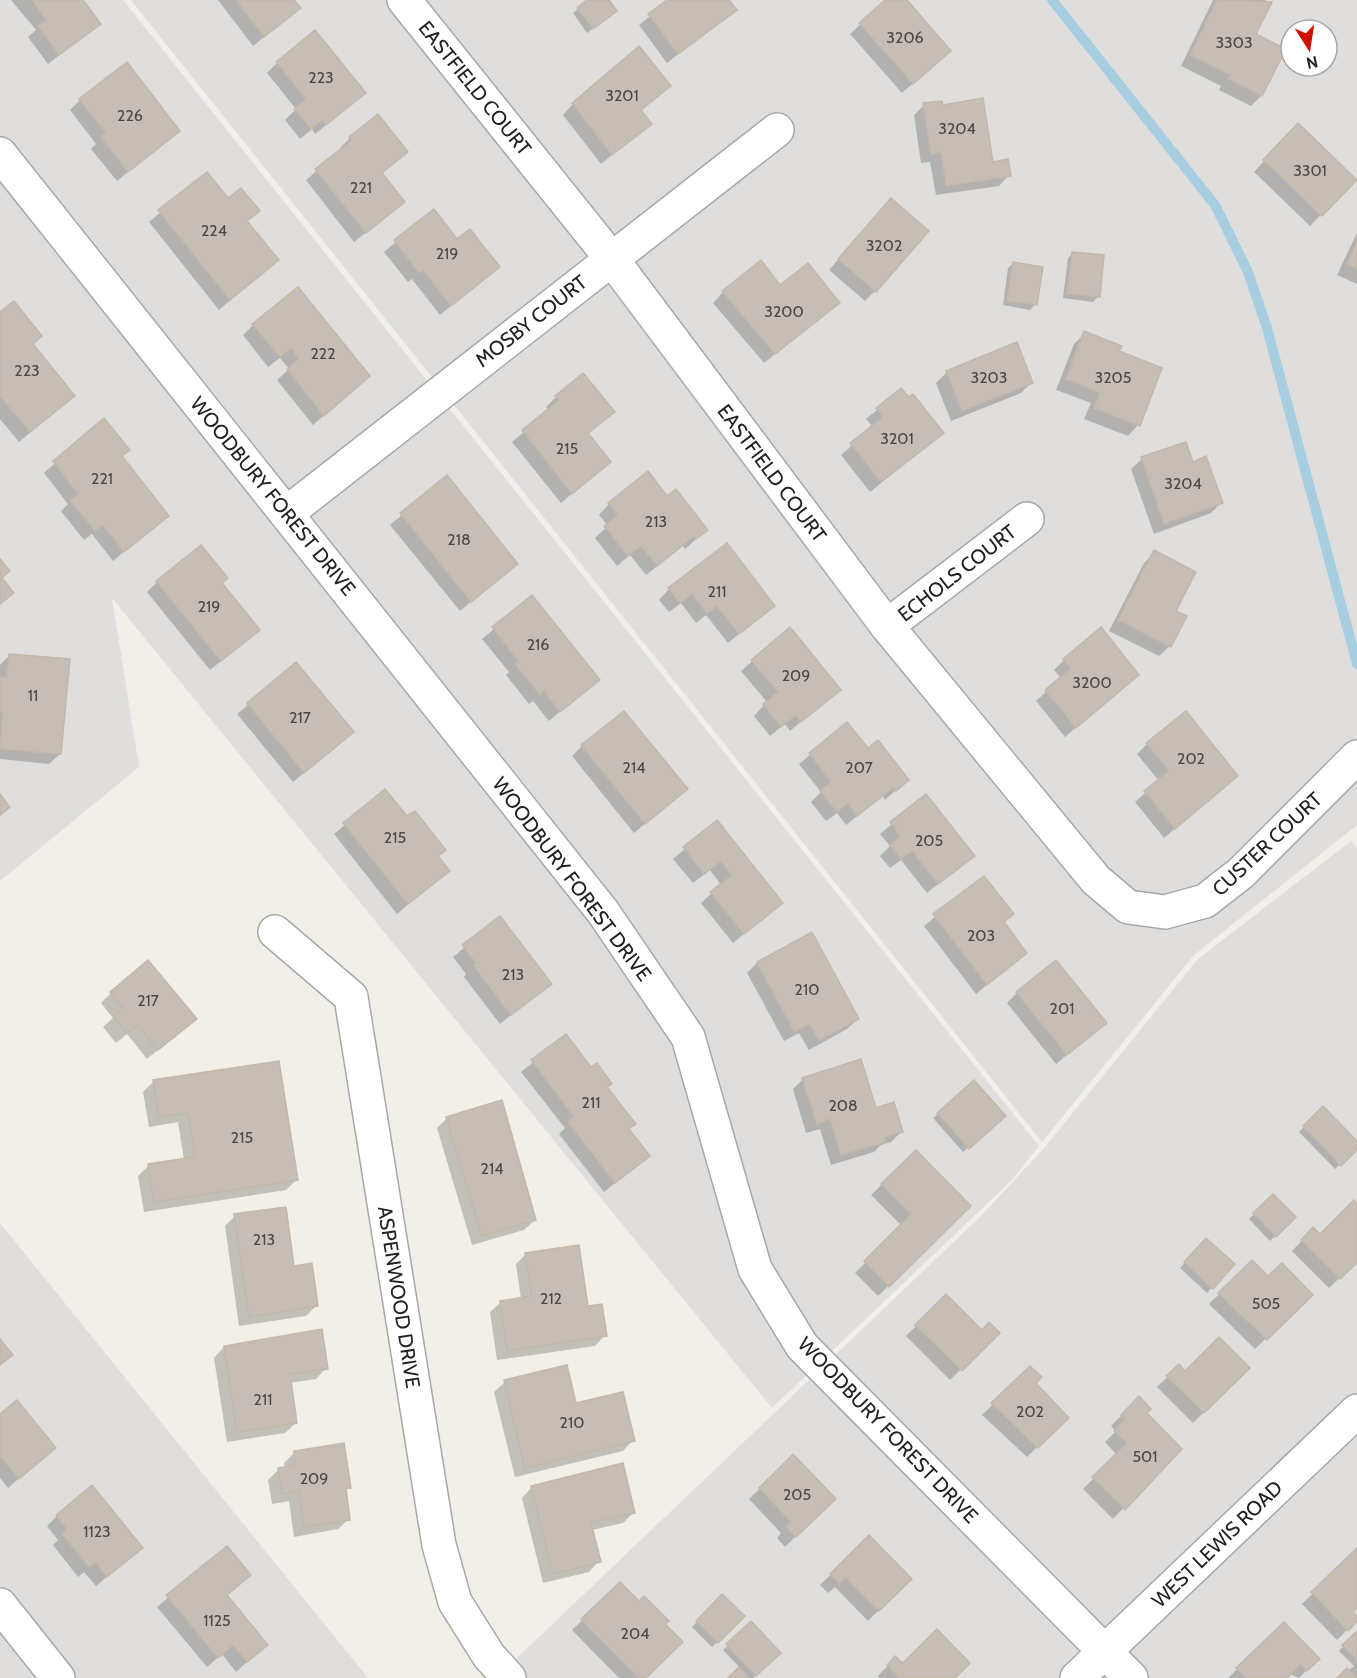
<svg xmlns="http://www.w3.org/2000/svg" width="1357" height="1678" font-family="Cabin,sans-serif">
	<rect width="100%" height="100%" fill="#f1efe7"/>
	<!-- residential -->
	<g fill="#dfdedd" fill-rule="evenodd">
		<polygon points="0,0 123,0 1039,1146 1012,1180 772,1408 112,598 139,767 0,881"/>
		<path d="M131,0h1226v825l-163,130 -152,187zM1291,30h36v36h-36z"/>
		<polygon points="1351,841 1357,849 1357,1678 496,1678 980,1217 1045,1147 1198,959"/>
		<polygon points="0,1223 368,1678 0,1678"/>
	</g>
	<!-- shadow -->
	<g fill="#0003">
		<polygon points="11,0 81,0 99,24 48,64 28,37 36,30"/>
		<polygon points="218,0 293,0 299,8 253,46"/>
		<polygon points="590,0 608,0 611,15 587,33 573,13"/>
		<polygon points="670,0 727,0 735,10 667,63 639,25"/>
		<polygon points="887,0 905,0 938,61 902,93 850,34"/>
		<polygon points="1213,0 1265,0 1270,3 1254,35 1261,96 1251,106 1219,90 1221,86 1181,66"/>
		<polygon points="277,63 353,103 315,134 312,129 300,139 285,120 296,109 267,73"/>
		<polygon points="669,86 640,111 650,124 601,164 563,115 573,104"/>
		<polygon points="80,100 178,131 117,181 91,149 96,144 70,110"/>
		<polygon points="924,105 992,164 1009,175 999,186 936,195 930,162 921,163 914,115"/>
		<polygon points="1287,136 1354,180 1310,226 1254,172"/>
		<polygon points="350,138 406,152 381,174 392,212 354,242 306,180 341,150 340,148"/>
		<polygon points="207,174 228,200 258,211 246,222 277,260 219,310 149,222"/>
		<polygon points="433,211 457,241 498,267 440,315 412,279 408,282 384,252"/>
		<polygon points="881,211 875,291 865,301 829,270"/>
		<polygon points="1357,233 1357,284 1337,275"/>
		<polygon points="1073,253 1098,297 1093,302 1063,298 1068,258"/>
		<polygon points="1013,264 1035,305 1030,310 1003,305 1008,268"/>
		<polygon points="780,287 838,303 764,363 713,303 723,292"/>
		<polygon points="0,314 31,345 73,396 19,442 0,419"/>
		<polygon points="253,325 357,386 313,425 277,380 289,369 280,358 268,367 243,335"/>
		<polygon points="1085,333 1138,425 1128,436 1084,419 1091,403 1056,390 1074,344"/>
		<polygon points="947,372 1031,383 1021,393 951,421 936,383"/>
		<polygon points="901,390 942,433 870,492 841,455 873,427 866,419"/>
		<polygon points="556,397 613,412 587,435 609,462 561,503 512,442 549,411 546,407"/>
		<polygon points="104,420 121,457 167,516 113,561 92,534 84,540 61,511 68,504 44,473"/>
		<polygon points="1185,444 1192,464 1221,503 1211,513 1154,534 1131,469 1142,459"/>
		<polygon points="447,477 516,564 460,611 390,525"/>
		<polygon points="667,498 706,530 685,549 683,546 646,575 630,555 617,566 595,538 608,526 599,515 609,504"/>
		<polygon points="1155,552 1174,612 1170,646 1159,656 1109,631 1144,563"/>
		<polygon points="157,582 220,584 247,640 210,670 147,592"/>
		<polygon points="669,589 773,606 728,643 706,615 696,623 681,603 669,612 659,600"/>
		<polygon points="532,597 598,680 549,721 533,701 529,704 506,675 509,672 482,639"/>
		<polygon points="790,629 839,690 790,731 785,724 770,736 754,716 767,702 741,671"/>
		<polygon points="10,655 60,754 49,764 0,759 0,665"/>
		<polygon points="1064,660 1137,675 1065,737 1036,701 1061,678 1054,670"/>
		<polygon points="296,664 342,742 293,782 237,714"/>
		<polygon points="847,724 868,750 907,780 885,800 883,796 846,825 837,813 826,821 811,802 821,792 799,764"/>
		<polygon points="1147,744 1236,776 1164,838 1135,802 1159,781 1137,754"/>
		<polygon points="582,746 686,789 634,833 572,756"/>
		<polygon points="385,791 407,819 444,850 437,857 448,871 397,914 334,834"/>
		<polygon points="926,796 973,856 927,893 901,860 890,868 880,856 890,846 880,834"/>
		<polygon points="717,822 781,903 733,943 701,903 721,885 710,870 693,883 673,859"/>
		<polygon points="983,878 1002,923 1025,953 976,994 924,926"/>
		<polygon points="500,918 550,983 500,1024 464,977 466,974 453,957"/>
		<polygon points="812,934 858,1019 847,1029 809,1050 799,1033 784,1041 747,973 757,963"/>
		<polygon points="111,993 195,1019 147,1059 127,1034 116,1043 103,1027 113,1018 101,1003"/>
		<polygon points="1017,993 1105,1023 1056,1064 1007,1003"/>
		<polygon points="566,1036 591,1069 610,1084 606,1088 628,1130 648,1156 604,1192 559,1134 565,1128 521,1072"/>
		<polygon points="803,1079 875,1110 901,1132 891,1142 881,1145 874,1152 831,1165 820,1129 806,1133 793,1089"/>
		<polygon points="153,1082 296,1180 286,1190 144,1212 138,1176 149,1165 184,1160 178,1122 149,1127 143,1092"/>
		<polygon points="1323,1108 1357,1143 1357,1148 1335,1169 1299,1132"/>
		<polygon points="938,1114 1000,1121 963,1152 933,1118"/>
		<polygon points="447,1118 535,1220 524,1230 472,1245 437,1128"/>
		<polygon points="916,1152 969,1206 878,1296 855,1273 902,1226 871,1195"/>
		<polygon points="1273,1196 1294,1217 1270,1241 1249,1219"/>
		<polygon points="1357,1206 1357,1261 1329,1288 1292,1251 1313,1229 1320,1236"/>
		<polygon points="235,1216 293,1268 316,1306 306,1316 239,1326 225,1226"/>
		<polygon points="1207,1240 1233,1264 1207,1293 1180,1268"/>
		<polygon points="526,1254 587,1308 605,1335 595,1346 497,1360 490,1312 501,1302 521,1299 516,1264"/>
		<polygon points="1252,1262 1268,1278 1311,1295 1255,1349 1209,1304"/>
		<polygon points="946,1296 982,1332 998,1333 950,1380 906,1336"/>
		<polygon points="224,1347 326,1368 316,1379 289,1383 296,1423 285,1433 227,1442 214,1358"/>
		<polygon points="1179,1366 1185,1373 1248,1368 1193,1423 1157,1387"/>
		<polygon points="1030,1368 1034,1384 1067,1418 1027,1457 982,1415"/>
		<polygon points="505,1382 575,1405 633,1440 623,1451 515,1477 494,1392"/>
		<polygon points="1138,1399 1145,1413 1180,1449 1113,1519 1083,1489 1117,1455 1105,1442 1116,1431 1111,1426"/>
		<polygon points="0,1416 54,1448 8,1488 0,1478"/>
		<polygon points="295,1452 349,1487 345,1492 349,1519 338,1529 294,1537 289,1501 272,1504 268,1480 278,1470 285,1469 284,1463"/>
		<polygon points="793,1457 834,1499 785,1547 777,1538 781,1533 749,1499"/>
		<polygon points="532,1487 633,1513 623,1523 592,1530 599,1561 589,1572 543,1583 522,1498"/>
		<polygon points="57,1516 141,1548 96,1586 84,1572 78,1577 53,1545 58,1540 47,1526"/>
		<polygon points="869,1538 910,1579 868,1621 835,1587 828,1593 820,1585"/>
		<polygon points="227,1548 249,1575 226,1596 266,1645 236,1672 222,1654 207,1667 157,1607"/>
		<polygon points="1357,1551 1357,1607 1351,1612 1357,1620 1337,1640 1302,1604"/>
		<polygon points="620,1584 664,1624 644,1678 619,1678 572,1630"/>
		<polygon points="722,1596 743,1616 712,1647 692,1627"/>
		<polygon points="751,1623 779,1653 753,1678 730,1678 740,1668 723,1650"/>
		<polygon points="1284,1624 1308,1669 1299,1678 1290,1674 1286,1678 1228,1678"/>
		<polygon points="1357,1633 1357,1678 1339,1678 1354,1666 1339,1651"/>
		<polygon points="895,1658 903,1665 953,1678 880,1678 878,1676"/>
	</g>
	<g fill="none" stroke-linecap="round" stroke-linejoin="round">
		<!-- stream -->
		<polyline stroke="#a6cee0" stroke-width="10" points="1052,0 1215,205 1248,272 1267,328 1357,664"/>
	</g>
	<!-- building -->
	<g fill="#c6beb6" stroke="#c4b7a8" stroke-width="1.5">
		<polygon points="32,0 83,0 101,24 59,55 38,26 46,20"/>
		<polygon points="236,0 294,0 301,8 264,37"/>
		<polygon points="587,0 609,0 617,11 593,29 577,8"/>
		<polygon points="667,0 729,0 737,10 678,54 648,14"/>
		<polygon points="885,0 907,0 951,51 913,84 859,23"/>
		<polygon points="1217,0 1272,2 1256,34 1286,49 1262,96 1228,79 1230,75 1190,55"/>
		<polygon points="315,30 366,93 326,125 323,120 311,129 294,109 306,99 276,62"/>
		<polygon points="639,46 671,86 641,110 652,124 612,155 572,103"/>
		<polygon points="127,62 180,131 128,172 101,137 106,133 79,99"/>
		<polygon points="983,98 993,162 1008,159 1011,176 946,186 941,152 931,154 923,103 942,101 943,105"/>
		<polygon points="378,114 408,152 382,173 405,202 366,233 315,169 352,140 349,137"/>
		<polygon points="1298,123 1357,180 1322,216 1263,160"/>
		<polygon points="207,172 228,198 241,188 260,211 247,221 279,260 230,300 158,210"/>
		<polygon points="891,198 929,231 876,292 838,259"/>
		<polygon points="434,209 457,239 470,229 500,267 451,306 423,270 419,273 394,240"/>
		<polygon points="1357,242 1357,269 1347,264"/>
		<polygon points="1072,252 1104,255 1100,297 1067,294"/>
		<polygon points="761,260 780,285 808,263 840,303 775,354 722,291"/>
		<polygon points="1013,262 1043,267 1037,305 1007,301"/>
		<polygon points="298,287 370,376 324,416 287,369 299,359 291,348 280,357 252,324"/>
		<polygon points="14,301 42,336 33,344 75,396 30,432 0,396 0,312"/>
		<polygon points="1084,331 1122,346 1119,351 1162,368 1140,426 1094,408 1100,393 1066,379"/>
		<polygon points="1017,342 1033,383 962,411 946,371"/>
		<polygon points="583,373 615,412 588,433 611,462 572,494 522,430 559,400 555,396"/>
		<polygon points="901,388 909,397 913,394 944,433 881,482 850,443 883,417 876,408"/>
		<polygon points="104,418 130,450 122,456 169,516 124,552 103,525 95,531 70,500 78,494 53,461"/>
		<polygon points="1186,442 1193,462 1206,456 1223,503 1164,524 1141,457"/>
		<polygon points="648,471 667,496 676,489 708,530 696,539 694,536 657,566 641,546 628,556 604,526 618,515 608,503"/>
		<polygon points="447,475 518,564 471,602 400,513"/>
		<polygon points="727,543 775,606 739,634 717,606 707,614 692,594 680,603 668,588"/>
		<polygon points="201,545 228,578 222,583 260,630 221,661 156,581"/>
		<polygon points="1154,550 1196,572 1176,611 1187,616 1171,647 1118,620"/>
		<polygon points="0,559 10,571 2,578 14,593 0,604"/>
		<polygon points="532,595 600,680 560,712 544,691 540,695 515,664 518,661 492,627"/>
		<polygon points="790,627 841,690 801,722 796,715 781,727 763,704 778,692 751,660"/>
		<polygon points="1101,627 1139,675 1076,728 1045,690 1071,668 1063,659"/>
		<polygon points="9,654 70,659 61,754 0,749 3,712 0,712 0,677 7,678"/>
		<polygon points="296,662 354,732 304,773 247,703"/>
		<polygon points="624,711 688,789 645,824 581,745"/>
		<polygon points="1186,711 1238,776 1175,829 1144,791 1169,771 1146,743"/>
		<polygon points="847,722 868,748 878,740 909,780 896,791 894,787 857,816 848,803 837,812 820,791 831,782 809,753"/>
		<polygon points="385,789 407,816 415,811 446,850 438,856 450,871 408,904 343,823"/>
		<polygon points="0,794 10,807 0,815"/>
		<polygon points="926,794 975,856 938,884 912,851 901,859 890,845 900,836 890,822"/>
		<polygon points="717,820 783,903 744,934 710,892 732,875 721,861 704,874 683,847"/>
		<polygon points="984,876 1014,914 1004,922 1027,953 987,985 933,914"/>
		<polygon points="500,916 552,984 511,1015 473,965 476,963 462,945"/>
		<polygon points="812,932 859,1019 819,1041 810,1024 794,1032 757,962"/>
		<polygon points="148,960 197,1019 158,1050 138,1025 127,1033 113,1016 123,1008 110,992"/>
		<polygon points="1056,960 1107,1023 1067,1055 1016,992"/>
		<polygon points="566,1034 591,1067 597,1063 612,1084 607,1087 636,1124 629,1129 650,1156 615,1183 568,1122 574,1117 531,1060"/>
		<polygon points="861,1059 876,1108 894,1102 903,1132 885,1137 886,1142 841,1155 830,1119 817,1124 802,1078"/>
		<polygon points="279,1061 298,1180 154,1202 148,1164 195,1157 188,1113 159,1117 153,1080"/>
		<polygon points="974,1080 1006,1116 969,1149 937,1113"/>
		<polygon points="502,1100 536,1220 482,1236 446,1117"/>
		<polygon points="1323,1106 1357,1141 1357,1150 1341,1166 1303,1126"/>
		<polygon points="916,1150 971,1206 889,1287 864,1261 911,1214 881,1184"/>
		<polygon points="1273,1194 1296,1217 1276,1237 1253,1213"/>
		<polygon points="1354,1200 1357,1204 1357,1263 1340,1279 1301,1240 1313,1227 1320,1234"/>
		<polygon points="286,1207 294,1266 312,1263 318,1306 249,1317 234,1214"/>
		<polygon points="1206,1238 1235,1264 1213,1289 1184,1262"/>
		<polygon points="579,1245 588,1306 602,1304 607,1336 507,1351 500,1301 532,1296 525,1253"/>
		<polygon points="1252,1260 1268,1276 1282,1263 1313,1295 1267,1340 1218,1293"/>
		<polygon points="946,1294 982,1330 989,1322 1000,1333 962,1371 915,1325"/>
		<polygon points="322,1329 328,1369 290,1374 297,1423 237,1432 224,1346"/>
		<polygon points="1219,1337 1250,1368 1204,1413 1166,1376 1179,1364 1185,1371"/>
		<polygon points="0,1339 13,1355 0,1365"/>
		<polygon points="567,1365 576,1403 623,1392 635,1441 525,1468 504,1380"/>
		<polygon points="1030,1366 1042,1377 1036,1383 1069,1418 1038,1448 991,1403"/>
		<polygon points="1139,1396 1151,1409 1147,1413 1182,1449 1125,1510 1092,1477 1127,1443 1114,1431 1125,1419 1121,1415"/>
		<polygon points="17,1400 56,1448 19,1479 0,1456 0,1414"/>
		<polygon points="344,1443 351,1488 346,1488 350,1520 304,1527 299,1491 282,1494 278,1468 296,1465 294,1451"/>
		<polygon points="793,1454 836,1499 796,1537 786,1527 791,1522 759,1488"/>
		<polygon points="623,1463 635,1513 591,1523 601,1562 553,1574 531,1486"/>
		<polygon points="92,1485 143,1548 107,1577 96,1563 89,1567 62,1534 67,1529 56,1515"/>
		<polygon points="869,1535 912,1579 879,1611 846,1578 839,1584 830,1574"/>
		<polygon points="227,1546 251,1575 227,1595 268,1645 247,1662 233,1645 218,1658 166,1595"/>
		<polygon points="1357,1548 1357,1608 1353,1612 1357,1616 1357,1622 1348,1631 1311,1592"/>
		<polygon points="620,1582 639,1601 644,1596 669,1621 665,1624 683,1642 646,1678 639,1678 581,1619"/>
		<polygon points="722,1594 745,1616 718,1643 696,1621"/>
		<polygon points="751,1621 781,1653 756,1676 726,1644"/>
		<polygon points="1284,1622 1320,1659 1307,1671 1301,1664 1287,1678 1247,1678 1236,1668"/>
		<polygon points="937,1629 970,1663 955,1678 900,1678 887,1665 895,1656 903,1663"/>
		<polygon points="1357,1631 1357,1660 1342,1645"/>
		<polygon points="739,1667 749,1678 728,1678"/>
		<polygon points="1347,1668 1357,1678 1337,1678"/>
	</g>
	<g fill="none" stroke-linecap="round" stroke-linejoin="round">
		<!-- minor casing -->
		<g stroke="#a8a8a8" stroke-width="36">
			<g id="minor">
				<polyline points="404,0 611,258 887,626 1096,880 1128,907 1165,912 1205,901 1241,873 1357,757"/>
				<polyline points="0,154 603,912 688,1037 755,1269 802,1346 1131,1678"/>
				<polyline points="287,513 777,130"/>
				<polyline points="887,626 1027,519"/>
				<polyline points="275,932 351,997 439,1545 455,1602 489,1656 509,1678"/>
				<polyline points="0,1605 58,1678"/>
				<polyline points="1077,1678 1357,1411"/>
			</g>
		</g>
		<!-- minor -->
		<use href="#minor" stroke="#fff" stroke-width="33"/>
	</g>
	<g text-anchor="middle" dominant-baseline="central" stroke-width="5" stroke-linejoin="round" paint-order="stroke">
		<!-- number labels -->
		<g font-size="16" fill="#4a4846">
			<text x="905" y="37">3206</text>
			<text x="1234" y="42">3303</text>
			<text x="321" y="77">223</text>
			<text x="622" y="95">3201</text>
			<text x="130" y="115">226</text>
			<text x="957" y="128">3204</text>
			<text x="1310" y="170">3301</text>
			<text x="361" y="187">221</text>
			<text x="214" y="230">224</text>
			<text x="884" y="245">3202</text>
			<text x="447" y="253">219</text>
			<text x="784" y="311">3200</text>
			<text x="323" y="353">222</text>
			<text x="27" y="370">223</text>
			<text x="989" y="377">3203</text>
			<text x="1113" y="377">3205</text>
			<text x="897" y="438">3201</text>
			<text x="567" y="448">215</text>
			<text x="102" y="478">221</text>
			<text x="1183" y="483">3204</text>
			<text x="656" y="521">213</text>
			<text x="459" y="539">218</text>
			<text x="717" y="591">211</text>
			<text x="209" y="606">219</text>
			<text x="538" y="644">216</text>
			<text x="796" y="675">209</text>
			<text x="1092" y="682">3200</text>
			<text x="33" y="695">11</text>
			<text x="300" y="717">217</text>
			<text x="1191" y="758">202</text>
			<text x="634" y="767">214</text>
			<text x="859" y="767">207</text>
			<text x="395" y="837">215</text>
			<text x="929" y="840">205</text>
			<text x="981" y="935">203</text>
			<text x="513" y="974">213</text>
			<text x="807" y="989">210</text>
			<text x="148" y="1000">217</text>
			<text x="1062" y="1008">201</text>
			<text x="591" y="1102">211</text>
			<text x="843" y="1105">208</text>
			<text x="242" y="1137">215</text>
			<text x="492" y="1168">214</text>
			<text x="264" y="1239">213</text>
			<text x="551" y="1298">212</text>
			<text x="1266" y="1303">505</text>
			<text x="263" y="1399">211</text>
			<text x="1030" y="1411">202</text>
			<text x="572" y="1422">210</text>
			<text x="1145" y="1456">501</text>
			<text x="314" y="1478">209</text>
			<text x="797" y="1494">205</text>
			<text x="97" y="1531">1123</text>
			<text x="217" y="1620">1125</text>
			<text x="635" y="1633">204</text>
		</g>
		<!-- street labels -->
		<g font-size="20" fill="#212121" stroke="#fff">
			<text transform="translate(475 88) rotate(51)">EASTFIELD COURT</text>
			<text transform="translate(531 321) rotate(-38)">MOSBY COURT</text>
			<text transform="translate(772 473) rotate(53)">EASTFIELD COURT</text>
			<text transform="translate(273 496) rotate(51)">WOODBURY FOREST DRIVE</text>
			<text transform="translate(957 573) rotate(-38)">ECHOLS COURT</text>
			<text transform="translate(1267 844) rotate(-43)">CUSTER COURT</text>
			<text transform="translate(572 879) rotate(53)">WOODBURY FOREST DRIVE</text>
			<text transform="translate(399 1297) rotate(81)">ASPENWOOD DRIVE</text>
			<text transform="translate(888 1430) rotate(46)">WOODBURY FOREST DRIVE</text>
			<text transform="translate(1217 1544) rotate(-44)">WEST LEWIS ROAD</text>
		</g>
	</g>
	<!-- north arrow -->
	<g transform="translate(1309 48) rotate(168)"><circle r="28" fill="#ffffff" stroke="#a6a6a6" stroke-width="1.5"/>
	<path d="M0-4.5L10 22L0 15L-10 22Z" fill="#d11100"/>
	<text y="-9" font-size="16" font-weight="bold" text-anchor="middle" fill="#212121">N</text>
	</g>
</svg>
